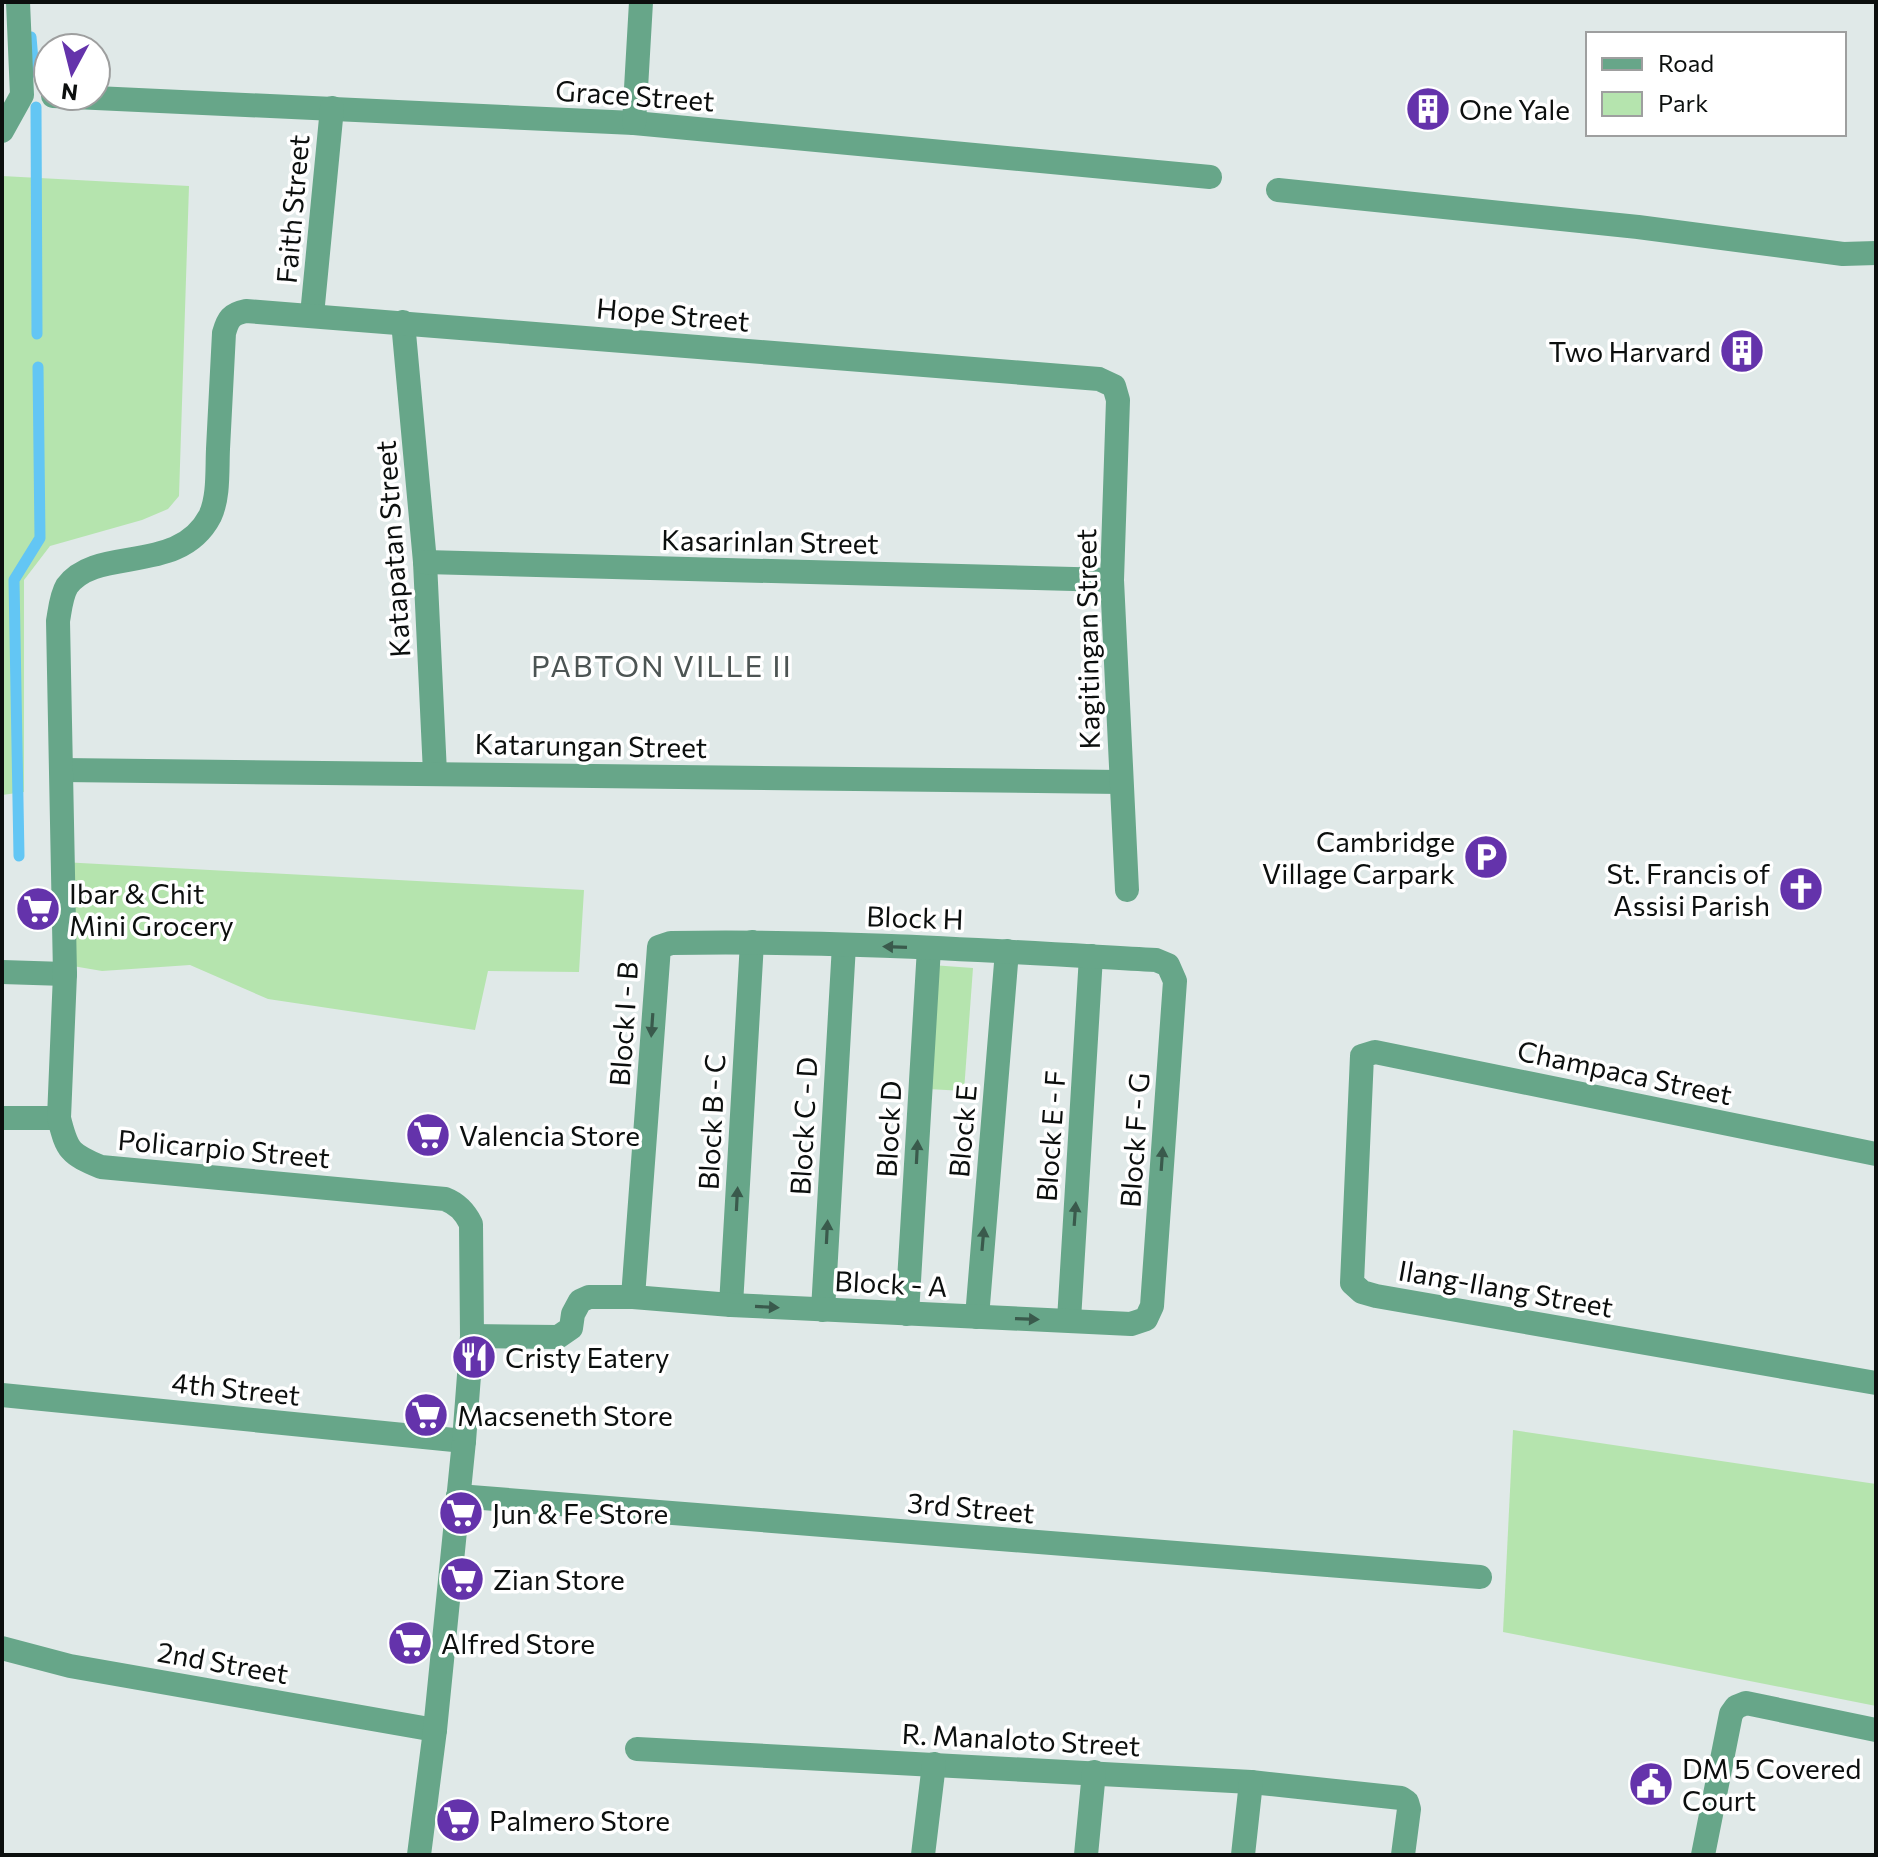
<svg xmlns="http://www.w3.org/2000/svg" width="1878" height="1857" font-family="Commissioner,sans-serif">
	<rect width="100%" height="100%" fill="#e0e9e8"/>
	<!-- green -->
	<g fill="#b5e4ae">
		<polygon points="2,176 189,186 179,496 168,509 142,520 50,546 24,580 24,792 2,795"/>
		<polygon points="62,862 584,890 579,972 488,971 475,1030 268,999 190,965 102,971 61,964"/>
		<polygon points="918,964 973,968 964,1091 910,1088"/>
		<polygon points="1513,1430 1876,1484 1876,1706 1503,1632"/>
	</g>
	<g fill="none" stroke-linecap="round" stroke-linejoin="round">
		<!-- stream -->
		<g stroke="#63c6f4" stroke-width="11">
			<polyline points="31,37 34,72"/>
			<polyline points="36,107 37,334"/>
			<polyline points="19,856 14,580 40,538 38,367"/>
		</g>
		<!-- minor -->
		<g stroke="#67a689" stroke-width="24">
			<polyline points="53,96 634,123 1210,177"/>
			<polyline points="634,123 641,2"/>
			<polyline points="2,131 22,95 18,2"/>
			<polyline points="1278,190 1638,227 1843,254 1876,253"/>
			<polyline points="312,315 332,108"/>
			<polyline points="403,322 425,562 435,773"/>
			<polyline points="425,562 1112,580"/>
			<polyline points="62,770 1121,782"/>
			<polyline points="2,972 65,974"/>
			<polyline points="2,1118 59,1118"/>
			<polyline points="1876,1154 1375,1052 1362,1056 1352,1283 1362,1292 1376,1296 1876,1383"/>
			<polyline points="731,1305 752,942"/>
			<polyline points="823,1310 844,945"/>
			<polyline points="907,1314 929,948"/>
			<polyline points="977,1317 1007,951"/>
			<polyline points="1069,1320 1091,956"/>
			<path d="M472,1336l86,1 13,-9 2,-14 7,-13 9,-4h44l98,8 400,19 15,-5 6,-13 23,-325 -7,-16 -12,-5c-161,-9 -323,-20 -485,-17l-12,4 -26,350"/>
			<polyline points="2,1395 464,1441"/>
			<polyline points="458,1496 1480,1577"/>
			<polyline points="2,1648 70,1666 435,1730"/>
			<polyline points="637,1749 1251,1782 1401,1798 1407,1802 1409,1809 1403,1855"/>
			<path d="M419,1855l16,-125 29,-289 8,-105 -1,-112c-6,-12 -13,-20 -26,-25l-344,-32c-31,-13 -34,-16 -42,-49l6,-144 -7,-353c2,-11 3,-25 9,-35 30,-41 112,-10 143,-70 9,-19 7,-46 8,-67 2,-38 4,-77 6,-116 4,-14 7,-19 22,-22l853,68 15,7 4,14 -6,180 15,310"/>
			<polyline points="923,1855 934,1764"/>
			<polyline points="1086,1855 1094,1772"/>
			<polyline points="1243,1855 1251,1782"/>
			<polyline points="1703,1855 1731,1714 1736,1707 1746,1703 1876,1730"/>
		</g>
	</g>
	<!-- one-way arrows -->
	<defs><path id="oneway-solid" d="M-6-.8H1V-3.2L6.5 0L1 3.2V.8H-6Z" transform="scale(2)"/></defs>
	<g fill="#3a5a4c">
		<use href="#oneway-solid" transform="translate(895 947) rotate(-178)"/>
		<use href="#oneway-solid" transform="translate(652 1025) rotate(94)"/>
		<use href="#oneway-solid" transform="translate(917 1152) rotate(-87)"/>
		<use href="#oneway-solid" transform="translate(1162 1159) rotate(-86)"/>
		<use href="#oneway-solid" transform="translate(737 1199) rotate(-87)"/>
		<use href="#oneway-solid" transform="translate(1075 1214) rotate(-86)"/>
		<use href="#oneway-solid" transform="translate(827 1232) rotate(-87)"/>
		<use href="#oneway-solid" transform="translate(983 1239) rotate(-85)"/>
		<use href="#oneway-solid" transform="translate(767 1307) rotate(3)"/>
		<use href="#oneway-solid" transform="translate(1027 1319) rotate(2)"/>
	</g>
	<!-- icons -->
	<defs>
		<g id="building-disc" transform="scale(2.3)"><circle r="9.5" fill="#6433ab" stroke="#fff"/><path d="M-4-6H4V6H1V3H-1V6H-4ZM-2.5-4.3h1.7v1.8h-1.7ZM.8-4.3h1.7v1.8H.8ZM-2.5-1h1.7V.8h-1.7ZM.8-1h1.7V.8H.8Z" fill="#fff"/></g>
		<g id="parking-disc" transform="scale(2.3)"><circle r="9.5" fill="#6433ab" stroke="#fff"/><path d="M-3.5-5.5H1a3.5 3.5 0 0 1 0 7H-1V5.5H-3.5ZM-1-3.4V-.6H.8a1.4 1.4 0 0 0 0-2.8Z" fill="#fff"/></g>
		<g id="church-disc" transform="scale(2.3)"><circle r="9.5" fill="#6433ab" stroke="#fff"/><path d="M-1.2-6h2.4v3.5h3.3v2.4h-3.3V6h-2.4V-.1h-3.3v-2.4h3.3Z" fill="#fff"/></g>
		<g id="supermarket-disc" transform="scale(2.3)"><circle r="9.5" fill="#6433ab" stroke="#fff"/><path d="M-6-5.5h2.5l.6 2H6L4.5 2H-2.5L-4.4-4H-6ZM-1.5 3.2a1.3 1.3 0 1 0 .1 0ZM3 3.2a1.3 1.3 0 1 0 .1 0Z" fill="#fff"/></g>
		<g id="restaurant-disc" transform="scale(2.3)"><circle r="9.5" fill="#6433ab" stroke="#fff"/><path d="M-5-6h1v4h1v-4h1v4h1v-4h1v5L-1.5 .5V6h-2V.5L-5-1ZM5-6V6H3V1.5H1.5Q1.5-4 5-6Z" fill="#fff"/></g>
		<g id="civic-disc" transform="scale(2.3)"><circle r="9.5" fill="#6433ab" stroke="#fff"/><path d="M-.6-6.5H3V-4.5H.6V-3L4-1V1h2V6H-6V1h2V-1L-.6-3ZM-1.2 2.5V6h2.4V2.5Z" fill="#fff"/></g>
	</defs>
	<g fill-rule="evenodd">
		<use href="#building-disc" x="1428" y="109"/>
		<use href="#building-disc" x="1742" y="351"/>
		<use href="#parking-disc" x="1486" y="857"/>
		<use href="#church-disc" x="1801" y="889"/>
		<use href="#supermarket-disc" x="38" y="909"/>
		<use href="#supermarket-disc" x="428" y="1135"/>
		<use href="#restaurant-disc" x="474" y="1357"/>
		<use href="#supermarket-disc" x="426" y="1415"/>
		<use href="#supermarket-disc" x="461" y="1513"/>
		<use href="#supermarket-disc" x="462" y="1579"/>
		<use href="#supermarket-disc" x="410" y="1643"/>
		<use href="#civic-disc" x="1651" y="1784"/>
		<use href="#supermarket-disc" x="458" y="1820"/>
	</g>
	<g text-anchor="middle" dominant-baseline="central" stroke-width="7" stroke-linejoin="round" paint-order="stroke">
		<!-- street labels -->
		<g font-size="28" fill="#0c0f0e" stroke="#fff">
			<text transform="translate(635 95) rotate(4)">Grace Street</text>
			<text transform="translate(292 209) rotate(-85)">Faith Street</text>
			<text transform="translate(673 314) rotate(5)">Hope Street</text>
			<text transform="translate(770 541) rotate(1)">Kasarinlan Street</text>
			<text transform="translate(392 549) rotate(-94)">Katapatan Street</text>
			<text transform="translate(1087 639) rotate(-91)">Kagitingan Street</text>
			<text transform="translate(591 745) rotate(1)">Katarungan Street</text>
			<text transform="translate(915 917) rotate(2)">Block H</text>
			<text transform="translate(623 1024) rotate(-86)">Block I - B</text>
			<text transform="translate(1625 1072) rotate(12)">Champaca Street</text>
			<text transform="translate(711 1122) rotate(-87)">Block B - C</text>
			<text transform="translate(803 1126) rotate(-87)">Block C - D</text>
			<text transform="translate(888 1129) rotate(-87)">Block D</text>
			<text transform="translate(962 1131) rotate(-85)">Block E</text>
			<text transform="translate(1050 1136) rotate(-86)">Block E - F</text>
			<text transform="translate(1134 1140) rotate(-86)">Block F - G</text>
			<text transform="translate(224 1148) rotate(5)">Policarpio Street</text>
			<text transform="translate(891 1283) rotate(3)">Block - A</text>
			<text transform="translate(1506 1288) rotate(10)">Ilang-Ilang Street</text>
			<text transform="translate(236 1388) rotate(6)">4th Street</text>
			<text transform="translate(971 1507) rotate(5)">3rd Street</text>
			<text transform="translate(223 1662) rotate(10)">2nd Street</text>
			<text transform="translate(1021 1739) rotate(3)">R. Manaloto Street</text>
		</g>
		<!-- poi labels -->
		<g font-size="28" fill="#0c0f0e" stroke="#fff" text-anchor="start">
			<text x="1459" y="109">One Yale</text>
			<text x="1711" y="351" text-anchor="end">Two Harvard</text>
			<text x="1455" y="841" text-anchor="end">Cambridge<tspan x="1455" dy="32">Village Carpark</tspan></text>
			<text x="1770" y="873" text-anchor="end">St. Francis of<tspan x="1770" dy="32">Assisi Parish</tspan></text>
			<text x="69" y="893">Ibar &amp; Chit<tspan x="69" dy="32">Mini Grocery</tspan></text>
			<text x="459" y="1135">Valencia Store</text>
			<text x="505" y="1357">Cristy Eatery</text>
			<text x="457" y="1415">Macseneth Store</text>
			<text x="492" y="1513">Jun &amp; Fe Store</text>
			<text x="493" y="1579">Zian Store</text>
			<text x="441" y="1643">Alfred Store</text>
			<text x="1682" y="1768">DM 5 Covered<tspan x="1682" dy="32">Court</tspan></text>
			<text x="489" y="1820">Palmero Store</text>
		</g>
		<!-- neighbourhood labels -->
		<g font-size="30" letter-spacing="2" fill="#4c5453" stroke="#fff">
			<text x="662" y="664">PABTON VILLE II</text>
		</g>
	</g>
	<!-- border -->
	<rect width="1878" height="1857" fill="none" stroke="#0c0f0e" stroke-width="8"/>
	<!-- legend -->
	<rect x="1586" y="32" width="260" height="104" fill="#ffffff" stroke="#9e9f9f" stroke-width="2"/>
	<rect x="1602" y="58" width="40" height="12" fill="#67a689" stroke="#9e9f9f" stroke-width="2"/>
	<text x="1658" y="72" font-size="24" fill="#0c0f0e">Road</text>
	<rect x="1602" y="92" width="40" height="24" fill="#b5e4ae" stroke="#9e9f9f" stroke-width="2"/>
	<text x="1658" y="112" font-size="24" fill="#0c0f0e">Park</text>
	<!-- north arrow -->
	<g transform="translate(72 72) rotate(187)"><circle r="38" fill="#ffffff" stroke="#9e9f9f" stroke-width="2"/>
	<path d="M0-6L14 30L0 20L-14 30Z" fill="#6433ab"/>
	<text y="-12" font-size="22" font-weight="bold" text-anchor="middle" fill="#0c0f0e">N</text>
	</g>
</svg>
